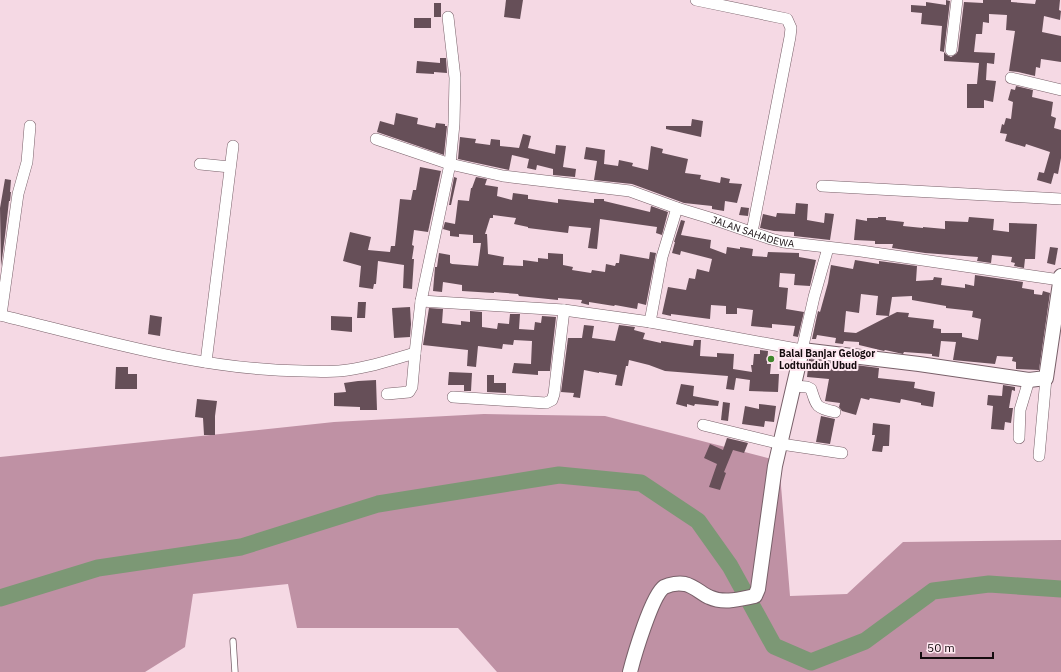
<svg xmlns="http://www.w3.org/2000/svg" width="1061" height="672" font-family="'IBM Plex Sans',sans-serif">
	<rect width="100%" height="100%" fill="#f5d9e4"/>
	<!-- forest -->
	<polygon fill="#bf91a4" points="484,414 605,416 779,461 790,596 847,594 903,542 1061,540 1061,672 497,672 458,628 297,628 288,584 193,594 185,647 145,672 0,672 0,457 334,422"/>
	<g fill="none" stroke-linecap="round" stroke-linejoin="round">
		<!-- river -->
		<polyline stroke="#7c9875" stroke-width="17" points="0,598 98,568 241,547 378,504 559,475 641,483 698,521 730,566 774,646 811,662 865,641 933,591 989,584 1061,589"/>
	</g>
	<!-- building -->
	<g fill="#664f58" fill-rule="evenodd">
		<polygon points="506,0 523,0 520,19 504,17"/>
		<polygon points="946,0 950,1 944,52 940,51 942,26 921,24 922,13 911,12 911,5 926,6 926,2 946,5"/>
		<polygon points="983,0 1011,0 1011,2 1035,4 1036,0 1060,0 1059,10 1061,11 1060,20 1044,16 1042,32 1061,36 1061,62 1041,59 1040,68 1036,67 1035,76 1018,72 1009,71 1015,31 1006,30 1007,15 989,14 989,23 983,22 982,34 976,34 974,52 995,53 994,64 987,63 986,80 996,81 993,102 984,100 984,108 967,108 967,84 977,84 979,63 944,61 944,52 947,55 951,57 956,54 958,51 964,2 983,3"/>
		<rect x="434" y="3" width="7" height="14"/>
		<rect x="414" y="18" width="17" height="10"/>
		<polygon points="440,58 446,58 447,73 434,72 434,74 416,73 417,61 440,63"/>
		<polygon points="1016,86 1033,90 1032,97 1053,102 1051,116 1056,118 1054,128 1061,130 1061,158 1058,174 1054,173 1051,184 1037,180 1039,172 1044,173 1050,152 1026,144 1025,147 1005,141 1007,134 1000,133 1002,124 1004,125 1006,118 1011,119 1013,102 1008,100 1011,89 1015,90"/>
		<polygon points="396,113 418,118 417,124 435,128 436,123 445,124 445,126 447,126 444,155 377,132 380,121 394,125"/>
		<polygon points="692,119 703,121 701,137 666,129 666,126 691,126"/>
		<polygon points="523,134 531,136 528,148 555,154 556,145 566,146 563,167 576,169 575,177 553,175 553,169 537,165 536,170 527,168 529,159 512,155 509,170 458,159 460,137 476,139 475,143 490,145 491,139 500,140 500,146 519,148"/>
		<polygon points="651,146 663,149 662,153 688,159 685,173 701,175 700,179 720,183 721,177 730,179 729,183 742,184 737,203 725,201 724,211 712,209 712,206 684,203 632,184 594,180 597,161 584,159 586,147 605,150 604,164 618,166 619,160 633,163 632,166 648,170"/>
		<polygon points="420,167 441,171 428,232 414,230 412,245 414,246 412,259 414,259 412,289 403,288 404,265 378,261 376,284 374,284 373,289 359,287 361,266 343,261 350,232 371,237 368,250 390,252 391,246 395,246 400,199 411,200 413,190 416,190"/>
		<polygon points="454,177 457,178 451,205 449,205"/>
		<polygon points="476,177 487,179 485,185 498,187 497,196 512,200 513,193 528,195 528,199 529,199 558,203 558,199 594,203 594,199 604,199 604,201 650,212 651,206 668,212 662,235 656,233 657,227 600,219 597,249 588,248 591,228 569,226 568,233 528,228 528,227 514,224 516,218 493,215 493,218 490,218 485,234 487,234 488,254 504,257 503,265 523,266 523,260 538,262 538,258 548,259 548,253 563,254 563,265 573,267 572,270 591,273 592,270 605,272 606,264 615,266 616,263 619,263 620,254 649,259 650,252 656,253 646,305 638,303 637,309 615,305 614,306 589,302 589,305 581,303 582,300 558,298 558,300 519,296 518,294 494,292 494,293 462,291 462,285 443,282 442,292 433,291 435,267 437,267 439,253 450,255 450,263 452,264 478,266 481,243 473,243 473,235 459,234 459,237 450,236 450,231 443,229 445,222 455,224 458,200 469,201 471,188 472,188"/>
		<polygon points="5,179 11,180 10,192 11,192 10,201 9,201 5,236 4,236 5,236 1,267 0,208"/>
		<polygon points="796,203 808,204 807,220 824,223 825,213 834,214 830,240 794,236 794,232 774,231 760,228 763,214 776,217 777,213 795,214"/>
		<polygon points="741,207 749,208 748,216 739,215"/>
		<polygon points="878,217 886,217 886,220 904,222 903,226 923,228 923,227 945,229 945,221 968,222 969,217 994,219 993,230 1009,232 1009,223 1037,224 1035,259 1025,259 1024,268 1014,266 1015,263 1011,262 1012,257 992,255 991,263 977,261 978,257 925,253 892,248 893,244 875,244 875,241 854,240 856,219 867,221 867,218 878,218"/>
		<polygon points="681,220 685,221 681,235 711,240 710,248 726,254 727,247 740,249 740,247 753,249 752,256 767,257 768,252 799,253 799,257 816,260 810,286 794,285 795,274 780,273 779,287 788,288 786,309 804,312 798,337 793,336 795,326 772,324 772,328 751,326 753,310 737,308 737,314 726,314 726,306 711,305 710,319 671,314 671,316 662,314 668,287 686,290 689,278 695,279 697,269 709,272 712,259 681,251 680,255 672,253 675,242 674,242"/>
		<polygon points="1050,247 1058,248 1055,265 1047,263"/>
		<path d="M855,260l24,4v-3l38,5 -1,15 17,-1 1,-3 8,1 -1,7 24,3v-4l9,2 1,-11 48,7 -1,6 12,2v4l8,1 1,-4 7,2 -11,77 -23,-1v-7l-4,-1 1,-4 -16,-1 -2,8 -42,-4 3,-18 -15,-1 -2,16 -7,-1v-2l-28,-2 -1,2 -18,-4 -1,1 -25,-6v-3l-15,-1 -1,3 -8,-1 1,-5 -19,-3 -1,4h-4l6,-28 2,1 8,-29 3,-18 22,4zM861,294l17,2 -2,19 13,1 -33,17 -12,-1 2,-21 13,2zM912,296v4l34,6v2l27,3 -1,6 9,2 -3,21 -16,-3v-4h-21v-4l-8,-1 1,-8 -26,-3 1,-4 -12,-1 -8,4 3,-19z"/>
		<polygon points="358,302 366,302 365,318 357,318"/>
		<polygon points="410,307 411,324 410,337 394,338 392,308"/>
		<polygon points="429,308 443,309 442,323 461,325 461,321 470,322 470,311 482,312 482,327 497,329 498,323 509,324 510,314 520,314 519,329 534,330 535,322 541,323 542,316 556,317 550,371 538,371 538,375 512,373 514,363 531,364 532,341 514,340 513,345 503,344 502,349 478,346 476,367 467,366 468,350 423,345"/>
		<polygon points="150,315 162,317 160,336 148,334"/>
		<polygon points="331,316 352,317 352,332 331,330"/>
		<polygon points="584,325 594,326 592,338 615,341 619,325 635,327 634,330 645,333 643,339 661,343 661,341 693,346 694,340 701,340 700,356 717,357 717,353 734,354 733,369 752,372 751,365 753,365 754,354 760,354 760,350 768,351 767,364 771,364 770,374 779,374 778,392 749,391 750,380 736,378 734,390 726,389 728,376 665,371 649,365 629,360 628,366 626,366 622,386 615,385 617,375 599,372 599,373 584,370 580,398 573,397 574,393 561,392 568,338 582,338"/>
		<polygon points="809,359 879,368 878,378 915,382 914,388 935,392 933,407 921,405 921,403 901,399 900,403 870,398 869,400 861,398 856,415 842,411 839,407 840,403 825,401 829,379 807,377"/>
		<polygon points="116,367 128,367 128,374 137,374 137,389 115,389"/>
		<polygon points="449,372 472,373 471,391 464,391 464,385 448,385"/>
		<polygon points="487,375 494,375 494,383 506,383 506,393 487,392"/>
		<polygon points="376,380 377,410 360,410 360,407 334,406 334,393 346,392 344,383 358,381"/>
		<polygon points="681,384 694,386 693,396 719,401 718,406 695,404 694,406 687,404 687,407 676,404"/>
		<polygon points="1003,385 1015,387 1015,391 1012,390 1009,408 1013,408 1011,423 1005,422 1004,430 991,429 993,406 987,405 988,395 1002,396"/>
		<polygon points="197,399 217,401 215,416 215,435 204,435 203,418 195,417"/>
		<polygon points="723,402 730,403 728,421 721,420"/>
		<polygon points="759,404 776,406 774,422 765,421 764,427 742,424 745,406 759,409"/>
		<polygon points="821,416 835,419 830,444 816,442"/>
		<polygon points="873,423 890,425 889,446 883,446 882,452 872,451 875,435 872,435"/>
		<polygon points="727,438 748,443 744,453 733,450 724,472 726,473 720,490 709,487 717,464 704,458 710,444 723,450"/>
	</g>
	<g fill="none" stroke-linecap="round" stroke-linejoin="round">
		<!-- service casing -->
		<g stroke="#786069" stroke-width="7">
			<polyline id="service" points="233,641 235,672"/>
		</g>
		<!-- minor casing -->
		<g stroke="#786069" stroke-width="12">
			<g id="minor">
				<polyline points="696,0 787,19 791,28 790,37 752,232"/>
				<polyline points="951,50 957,0"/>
				<polyline points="1011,78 1061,90"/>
				<path id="s1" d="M376,139l74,25 53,12 127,15 47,17 33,10 61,21 12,3 78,9 199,29"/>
				<polyline points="200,164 230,167"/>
				<polyline points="822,186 1061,199"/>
				<polyline points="421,301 564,310 650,322 802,350 814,297 828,248"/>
				<path d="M0,315c99,24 200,55 303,56 12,0 24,1 36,0 26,-2 51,-11 76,-18l6,-52 29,-137 4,-40 1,-46 -7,-61"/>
				<polyline points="1,315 18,194 27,162 30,126"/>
				<polyline points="650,322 662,257 677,208"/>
				<polyline points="206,362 233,146"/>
				<path d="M794,386l13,1 4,2c6,19 5,18 24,23"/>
				<polyline points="387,394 409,392 412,387 415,353"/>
				<polyline points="453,397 546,403 552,400 554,394 564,310"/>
				<polyline points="703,425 781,444 842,453"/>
				<polyline points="1019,438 1020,410 1029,380"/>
				<polyline points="1039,456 1046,378"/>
			</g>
		</g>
		<!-- tertiary casing -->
		<g stroke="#786069" stroke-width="16">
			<path id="tertiary" d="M630,672c4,-16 22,-77 34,-85 6,-3 15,-4 21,-3 9,2 17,10 24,13 15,7 31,2 46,-1l3,-7 17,-123 27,-116 117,14 110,16 17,-2 15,-102"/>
		</g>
		<!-- service -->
		<use href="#service" stroke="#fff" stroke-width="5.5"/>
		<!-- minor -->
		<use href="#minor" stroke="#fff" stroke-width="11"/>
		<!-- tertiary -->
		<use href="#tertiary" stroke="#fff" stroke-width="14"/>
	</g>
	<!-- markers -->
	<circle fill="#40862c" stroke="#ffe8f1" stroke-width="1.5" cx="771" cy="359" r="4"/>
	<g text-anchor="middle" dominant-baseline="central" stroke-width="4" stroke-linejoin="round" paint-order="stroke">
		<!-- street labels -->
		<g font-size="10" fill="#150c0f" stroke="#ffe8f1">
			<text stroke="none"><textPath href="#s1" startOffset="390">JALAN SAHADEWA</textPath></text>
		</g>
		<!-- poi labels -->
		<g font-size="10" font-weight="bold" fill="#150c0f" stroke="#ffe8f1" text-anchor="start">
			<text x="779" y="353">Balai Banjar Gelogor<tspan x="779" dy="12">Lodtunduh Ubud</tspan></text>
		</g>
	</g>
	<!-- scale -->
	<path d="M921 652v6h72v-6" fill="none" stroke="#150c0f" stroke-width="2"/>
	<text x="927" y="652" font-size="12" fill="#150c0f" stroke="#ffe8f1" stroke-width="3" paint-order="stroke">50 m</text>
</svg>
